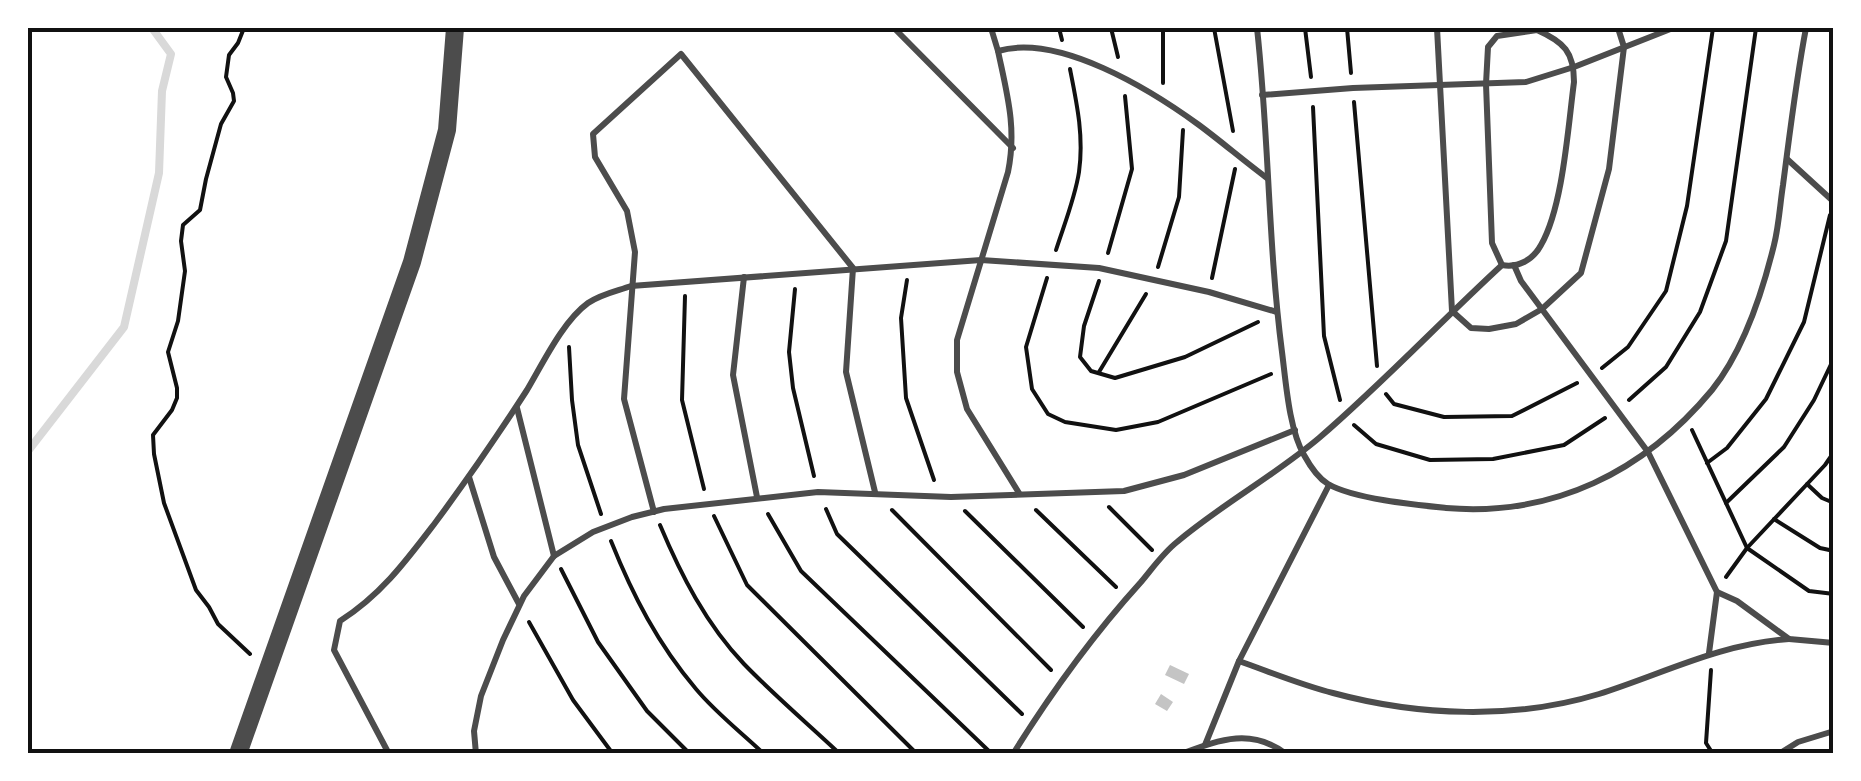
<svg xmlns="http://www.w3.org/2000/svg" width="1861" height="781" font-family="'DM Sans',sans-serif">
	<rect width="100%" height="100%" fill="#fff"/>
	<g fill="none" stroke-linecap="round" stroke-linejoin="round">
		<!-- stream -->
		<polyline stroke="#d9d9d9" stroke-width="8" points="28,451 124,327 159,173 162,91 171,54 152,28"/>
	</g>
	<!-- building -->
	<g fill="#c4c4c4">
		<polygon points="1170,665 1189,674 1184,684 1165,675"/>
		<polygon points="1161,694 1173,702 1167,711 1155,704"/>
	</g>
	<g fill="none" stroke-linecap="round" stroke-linejoin="round">
		<!-- path -->
		<g stroke="#111" stroke-width="4">
			<polyline points="244,28 238,43 229,55 226,77 233,93 234,101 221,124 206,179 200,210 183,225 181,241 185,271 178,321 168,352 177,388 177,398 172,410 153,435 154,454 164,503 196,590 209,607 218,624 250,654"/>
			<polyline points="1059,28 1062,40"/>
			<polyline points="1111,28 1118,57"/>
			<polyline points="1214,28 1233,131"/>
			<polyline points="1305,28 1311,77"/>
			<polyline points="1347,28 1351,73"/>
			<polyline points="1163,83 1163,28"/>
			<polyline points="1354,102 1377,366"/>
			<polyline points="1313,107 1324,336 1340,400"/>
			<path d="M1056,250c8,-25 19,-52 23,-78 5,-35 -2,-68 -9,-103"/>
			<polyline points="1108,253 1132,169 1125,96"/>
			<polyline points="1158,267 1179,197 1183,130"/>
			<polyline points="1047,278 1026,347 1032,389 1048,414 1065,422 1116,430 1158,422 1271,374"/>
			<polyline points="1212,278 1235,169"/>
			<polyline points="907,280 901,318 906,398 934,480"/>
			<polyline points="1099,281 1084,326 1080,357 1091,371 1115,378 1185,357 1258,322"/>
			<polyline points="795,289 789,352 793,388 814,476"/>
			<polyline points="685,296 682,400 704,489"/>
			<polyline points="569,347 572,400 578,445 601,514"/>
			<polyline points="1602,368 1628,347 1666,291 1687,206 1713,28"/>
			<polyline points="1099,372 1146,294"/>
			<polyline points="1386,394 1394,404 1444,417 1512,416 1577,383"/>
			<polyline points="1629,400 1666,367 1700,312 1726,241 1756,28"/>
			<polyline points="1354,425 1376,444 1430,460 1493,459 1564,445 1605,418"/>
			<polyline points="1692,430 1747,548 1809,591 1834,594"/>
			<polyline points="1707,463 1727,448 1766,399 1804,322 1830,215"/>
			<polyline points="1807,484 1822,498 1834,503"/>
			<polyline points="1726,503 1784,447 1814,400 1834,358"/>
			<polyline points="1109,507 1152,550"/>
			<polyline points="826,509 837,534 1022,714"/>
			<polyline points="892,510 1051,670"/>
			<polyline points="1036,510 1116,587"/>
			<polyline points="965,511 1083,627"/>
			<polyline points="768,514 801,571 992,754"/>
			<polyline points="714,516 747,585 917,754"/>
			<polyline points="1774,519 1820,548 1834,551"/>
			<path d="M660,525c21,50 46,99 84,139 30,31 64,60 96,90"/>
			<path d="M611,541c22,55 47,103 85,148 20,24 46,44 68,65"/>
			<polyline points="561,569 598,642 647,711 690,754"/>
			<polyline points="1726,577 1747,548 1825,465 1834,452"/>
			<polyline points="529,622 573,700 613,754"/>
			<polyline points="1711,670 1706,743 1713,754"/>
		</g>
		<!-- service -->
		<g stroke="#4c4c4c" stroke-width="6">
			<polyline points="894,28 1013,148"/>
			<path d="M991,28l7,23c61,-18 153,39 201,74 23,17 45,36 68,53"/>
			<path d="M1257,28c12,108 11,216 25,324 4,31 7,77 22,103 6,11 14,23 24,29 26,15 88,21 118,24 107,9 198,-36 266,-118 32,-40 50,-96 62,-145 5,-20 6,-41 9,-60 7,-53 13,-105 23,-157"/>
			<polyline points="1437,28 1452,311 1471,328 1489,329 1516,324 1542,309 1581,273 1609,169 1624,47 1618,28"/>
			<path d="M1537,30c27,12 37,22 37,52 -6,45 -11,125 -33,163 -8,15 -23,23 -39,20l-10,-22 -6,-159 2,-37 9,-11z"/>
			<path d="M998,51c9,43 19,77 10,121l-51,168v32l10,37 52,84"/>
			<polyline points="1262,95 1353,88 1526,82 1574,67 1673,28"/>
			<polyline points="1787,159 1834,202"/>
			<polyline points="1514,265 1521,281 1648,452 1717,592 1737,601 1789,639 1834,643"/>
			<polyline points="744,277 733,375 757,497"/>
			<polyline points="517,408 554,556"/>
			<polyline points="469,477 494,557 519,604"/>
			<polyline points="654,512 624,399 635,252 627,211 595,157 593,134 681,54 853,268 846,372 875,492"/>
			<polyline points="1709,653 1717,592"/>
			<path d="M1239,661c31,11 62,24 94,32 85,23 181,27 266,1 66,-21 120,-50 190,-55"/>
			<polyline points="1205,745 1239,661 1329,485"/>
			<path d="M389,754l-55,-104 6,-29c41,-26 66,-60 95,-98 32,-43 63,-88 92,-133 16,-27 36,-69 61,-87 13,-9 29,-12 43,-17l350,-26 118,8 110,24 68,20"/>
			<polyline points="476,754 474,731 481,696 503,640 524,596 554,556 593,532 632,517 664,509 818,492 951,497 1124,491 1184,475 1295,430"/>
			<path d="M1013,754c38,-61 80,-119 128,-172 11,-13 22,-29 36,-40 45,-38 97,-66 142,-104 64,-55 121,-116 183,-173"/>
			<path d="M1181,754c38,-14 70,-27 105,0"/>
			<polyline points="1779,754 1798,742 1834,731"/>
		</g>
		<!-- tertiary -->
		<polyline stroke="#4c4c4c" stroke-width="18" points="238,754 412,262 447,130 455,28"/>
	</g>
	<!-- border -->
	<rect width="1861" height="781" fill="none" stroke="#ffffff" stroke-width="60"/>
	<rect x="30" y="30" width="1801" height="721" fill="none" stroke="#111" stroke-width="4"/>
</svg>
